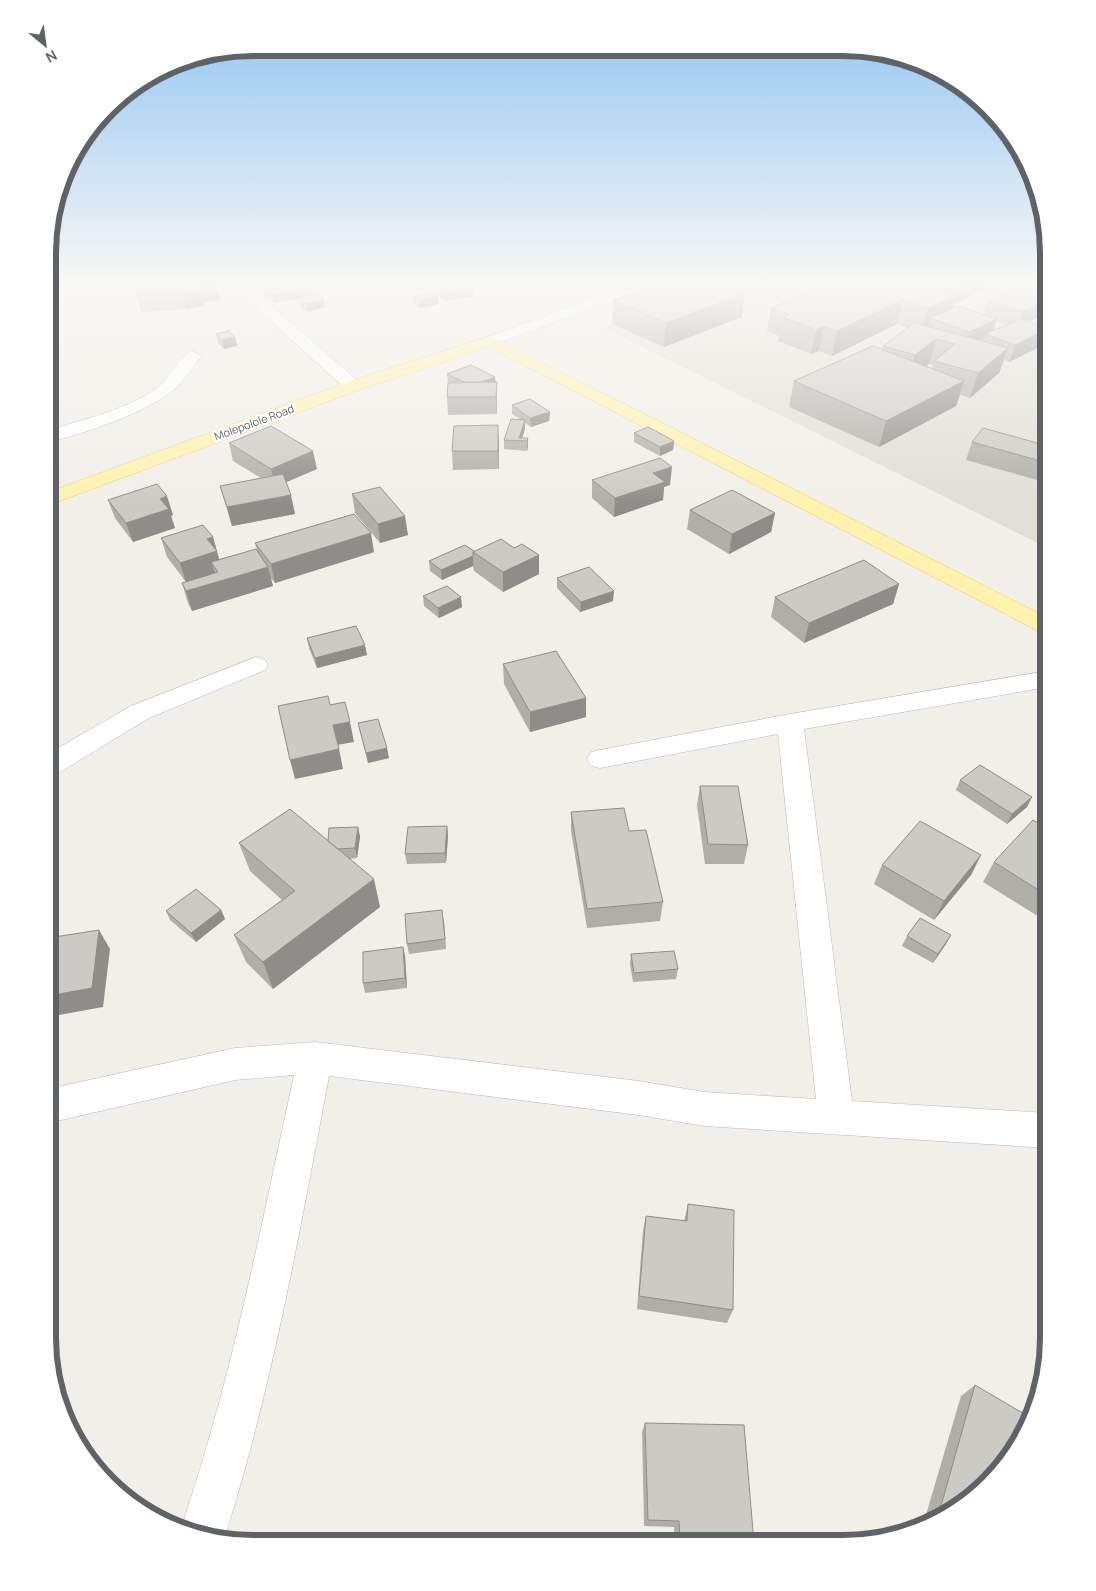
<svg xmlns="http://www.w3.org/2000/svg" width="1096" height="1591" font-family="Manrope,sans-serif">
	<rect width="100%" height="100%" fill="#f1efe8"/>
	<!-- education -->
	<polygon fill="#e1ded6" points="725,283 1048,283 1048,548 604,328"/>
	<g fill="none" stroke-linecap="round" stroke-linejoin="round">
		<!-- minor casing -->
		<g stroke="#b5b8bc" stroke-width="1">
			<g id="minor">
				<polygon points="49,283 72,283 70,286 49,289"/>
				<polygon points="229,283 245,283 359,382 361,386 359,390 347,390"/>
				<polygon points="633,283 654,283 652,286 495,344 485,344 482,341 485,338"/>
				<path d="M193,351l8,5c-7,10 -15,22 -24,31 -25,24 -94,47 -128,55v-11c36,-13 80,-21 110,-45 11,-9 20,-31 34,-35z"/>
				<polygon points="256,657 265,660 268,665 265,670 149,718 57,774 48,776 48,754 131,706"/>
				<path d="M1048,671v16l-244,42 48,372 195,12 1,35 -344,-22 -65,-11 -310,-39c-29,154 -56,307 -103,457l-3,8 -41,-16c50,-147 79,-298 112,-450l-59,5 -187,43v-34l187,-41 80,-6 324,39 65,11 112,7 -38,-365 -178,34 -9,-2 -4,-7 4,-7 9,-2 190,-36z"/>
			</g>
		</g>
		<!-- major casing -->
		<g stroke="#f2c960" stroke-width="1">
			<polygon id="major" points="490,336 1048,618 1048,634 1040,632 489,347 359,390 49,505 49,492 347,382"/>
		</g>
		<!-- minor -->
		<use href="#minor" fill="#fff" fill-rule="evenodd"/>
		<!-- major -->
		<use href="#major" fill="#fff2af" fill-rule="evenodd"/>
	</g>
	<!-- wall -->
	<g fill="#afaea9" fill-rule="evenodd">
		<polygon points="139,283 220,300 205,302 204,306 186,309 141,312 136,296"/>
		<polygon points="784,283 804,283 794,287"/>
		<path d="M923,283h71v2l-39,18 -2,5 31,6 4,-13 37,-18 5,39 18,6v4l-4,13 -35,17 -5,-2 -5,13 -29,25 -10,-3 -4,11 -77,41 -90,-40 5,-26 88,-31 1,-4 25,-18 -11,-4 -65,32 -13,-5 -8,3 -33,-13 1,-5 -12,-5 4,-23zM996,321l11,4 -14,5zM929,364l4,1 -1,4 -7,-3z"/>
		<polygon points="264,287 314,295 274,303 265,295"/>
		<polygon points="439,289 473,296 446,301 439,297"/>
		<polygon points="413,296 438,296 439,304 420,308 414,304"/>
		<polygon points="324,299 325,307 308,312 301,308 300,300"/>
		<polygon points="613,300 742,317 664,347 612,324"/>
		<polygon points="216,334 235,337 237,346 224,349 218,343"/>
		<polygon points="447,374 497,382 497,414 448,415 447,397 448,384 448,383"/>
		<polygon points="1048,398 1048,418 1041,416"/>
		<polygon points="512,405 550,412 549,421 531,427 525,423 525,429 522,438 528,438 528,447 527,451 504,449 504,440 520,419 512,414"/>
		<polygon points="634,433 674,441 673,450 660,456 634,442"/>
		<polygon points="972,442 1048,446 1048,483 966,460"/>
		<polygon points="229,443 317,469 286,482 295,514 232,526 220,486 261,478 233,461"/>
		<polygon points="499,443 499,469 453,470 452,451"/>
		<polygon points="592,480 670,485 664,487 663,500 614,517 592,498"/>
		<polygon points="352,494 408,535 380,543 355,513"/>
		<polygon points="108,500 173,515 171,516 175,528 133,542 115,518"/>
		<polygon points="690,510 775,513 771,532 729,554 687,529"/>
		<polygon points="213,537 219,559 257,550 255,543 374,552 275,583 270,577 273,586 192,611 188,603 182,583 186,582 167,557 161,538"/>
		<polygon points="474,551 539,574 503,592 474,571 473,566 442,580 430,571 429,561"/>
		<polygon points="557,578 613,601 580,612 557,588"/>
		<polygon points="899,584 893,604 804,643 771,617 775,597"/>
		<polygon points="423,596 462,607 439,618 424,606"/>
		<polygon points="307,638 367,655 317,668 309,648"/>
		<polygon points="503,664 586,717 530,732 504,684"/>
		<polygon points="358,723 389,758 368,763"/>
		<polygon points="960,780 1032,797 1027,807 1007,824 956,790"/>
		<polygon points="700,786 748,845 744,864 705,864 697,805"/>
		<polygon points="571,812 629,831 663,902 660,921 587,928 571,831"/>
		<polygon points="447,826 448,836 446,863 407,864 405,854"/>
		<polygon points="358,827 360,837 357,858 350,859 380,907 273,989 246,962 234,935 282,900 250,871 239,843 328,841"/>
		<polygon points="1048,829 1048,915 1044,920 983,882 994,862"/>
		<polygon points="981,855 971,875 934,920 874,884 882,865"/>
		<polygon points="221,910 225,919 196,942 170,920 166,911"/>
		<polygon points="444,919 446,949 409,954 407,944"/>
		<polygon points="907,936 946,944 933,963 902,946"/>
		<polygon points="403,947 405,956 407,988 365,993 363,983"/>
		<polygon points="631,954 678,969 676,979 633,982 630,964"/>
		<polygon points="688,1204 733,1310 727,1323 637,1309 643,1230 646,1216 684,1221"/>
		<polygon points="975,1385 978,1493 934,1522 923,1525 961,1396"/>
		<polygon points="645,1423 754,1543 675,1543 674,1527 644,1526 642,1432"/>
	</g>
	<!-- shaded-wall -->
	<g fill="#8f8d8a">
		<polygon points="795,283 804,283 794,287"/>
		<polygon points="969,283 994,283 994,285 955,303 950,317 930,318 927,330 921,332 928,309 956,295 958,288"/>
		<polygon points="216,284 220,300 205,302 204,306 186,309 182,293 201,287"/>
		<polygon points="312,287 314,295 274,303 272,295"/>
		<polygon points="473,288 473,296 446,301 445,293"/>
		<polygon points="745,293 742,317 664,347 666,323"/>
		<polygon points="438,296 439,304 420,308 419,300"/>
		<polygon points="324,299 325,307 308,312 307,304"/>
		<polygon points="1048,299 1048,312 1018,328 1023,312"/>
		<polygon points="903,300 897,324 832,356 837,331"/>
		<polygon points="997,319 992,335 985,334 984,339 964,349 969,332"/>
		<polygon points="824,326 819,351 811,354 816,330"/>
		<polygon points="1048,329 1048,332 1044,345 1009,362 1015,345"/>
		<polygon points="235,337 237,346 224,349 222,340"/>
		<polygon points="936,339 929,364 908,380 915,355"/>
		<polygon points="1008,348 999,373 970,398 978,373"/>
		<polygon points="495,377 496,385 472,386"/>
		<polygon points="964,381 956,406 879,447 886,421"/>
		<polygon points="497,382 497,414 496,397"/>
		<polygon points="550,412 549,421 531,427 530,418"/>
		<polygon points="525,420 525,429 521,441 519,438"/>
		<polygon points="498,425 499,443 499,469 498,451"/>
		<polygon points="528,438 528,447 527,451 527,441"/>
		<polygon points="674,441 673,450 660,456 660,447"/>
		<polygon points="313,451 317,469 275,487 271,469"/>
		<polygon points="672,467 670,485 664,487 663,500 614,517 615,498 653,473"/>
		<polygon points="291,495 295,514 232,526 227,507"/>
		<polygon points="167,496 173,515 171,516 175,528 133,542 126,523 160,499"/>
		<polygon points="775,513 771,532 729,554 732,534"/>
		<polygon points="405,516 408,535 380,543 378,524"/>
		<polygon points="371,533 374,552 275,583 271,564"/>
		<polygon points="213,537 222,570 211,562 215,573 186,582 180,563 207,539"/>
		<polygon points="539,555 539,574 503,592 503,572"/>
		<polygon points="473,556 473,566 442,580 441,570"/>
		<polygon points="268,567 273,586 192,611 186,591"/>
		<polygon points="899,584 893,604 804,643 809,623"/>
		<polygon points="614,591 613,601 580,612 581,602"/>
		<polygon points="461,597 462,607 439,618 438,608"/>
		<polygon points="365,645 367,655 317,668 315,658"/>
		<polygon points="586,698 586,717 530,732 530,712"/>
		<polygon points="350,722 354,742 337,745 333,725"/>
		<polygon points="387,748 389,758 368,763 366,753"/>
		<polygon points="339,749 343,769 295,779 290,760"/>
		<polygon points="1032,797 1027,807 1007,824 1012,814"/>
		<polygon points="447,826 448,836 446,863 445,853"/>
		<polygon points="358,827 360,837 357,858 355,848"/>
		<polygon points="981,855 971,875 934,920 944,901"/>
		<polygon points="374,879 380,907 273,989 263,962"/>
		<polygon points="221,910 225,919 196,942 191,933"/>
		<polygon points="99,930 110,949 103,1007 48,1017 48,996"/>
		<polygon points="951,935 946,944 933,963 938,954"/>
		<polygon points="403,947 405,956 407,988 405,978"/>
	</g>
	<!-- building -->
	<g fill="#cccac5" stroke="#8f8d8a">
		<polygon points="139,283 216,283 216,284 201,287 200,290 182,293 136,296"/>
		<polygon points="282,283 308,283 312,287 272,295 264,287"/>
		<polygon points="465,283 466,283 473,288 445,293 439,289"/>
		<polygon points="662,283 718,283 745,293 666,323 613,300"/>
		<polygon points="828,283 922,283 957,294 928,309 903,300 837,331 824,326 816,330 782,317 789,314 771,308"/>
		<polygon points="942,283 969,283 958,288"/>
		<polygon points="1025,283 1048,283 1048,299 1023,312 988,301"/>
		<polygon points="432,292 438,296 419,300 413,296"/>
		<polygon points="317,295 324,299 307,304 300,300"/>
		<polygon points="958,306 997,319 969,332 930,318"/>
		<polygon points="1021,319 1048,328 1048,329 1015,345 985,334"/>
		<polygon points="915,323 1008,348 978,373 934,361 955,344 936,339 915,355 883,346"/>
		<polygon points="229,331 235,337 222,340 216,334"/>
		<polygon points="873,346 964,381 886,421 794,381"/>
		<polygon points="471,365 495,377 482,382 464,382 447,374"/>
		<polygon points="497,382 496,397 447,397 448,383"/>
		<polygon points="530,399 550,412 530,418 512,405"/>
		<polygon points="511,419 525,420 519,438 528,438 527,441 504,440"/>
		<polygon points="498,425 498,451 452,451 454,426"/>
		<polygon points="271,426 313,451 271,469 229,443"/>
		<polygon points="648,427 674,441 660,447 634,433"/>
		<polygon points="983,428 1048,446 1048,463 972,442"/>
		<polygon points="660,458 672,467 653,473 665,482 615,498 592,480"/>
		<polygon points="283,474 291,495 227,507 220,486"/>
		<polygon points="157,484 167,496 160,499 169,509 126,523 108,500"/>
		<polygon points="380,487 405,516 378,524 352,494"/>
		<polygon points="732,490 775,513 732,534 690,510"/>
		<polygon points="354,514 371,533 271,564 255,543"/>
		<polygon points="203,525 213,537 207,539 217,551 180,563 161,538"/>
		<polygon points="501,539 514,548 522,544 539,555 503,572 473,552"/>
		<polygon points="465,545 474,551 473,552 473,556 441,570 429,561"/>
		<polygon points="256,549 268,567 186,591 182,583 218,572 211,562"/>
		<polygon points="864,560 899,584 809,623 775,597"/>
		<polygon points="589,567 614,591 581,602 557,578"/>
		<polygon points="447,586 461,597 438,608 423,596"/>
		<polygon points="356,626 365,645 315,658 307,638"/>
		<polygon points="556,651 586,698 530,712 503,664"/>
		<polygon points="328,696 330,705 345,702 350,722 333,725 339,749 290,760 278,706"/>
		<polygon points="378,719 387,748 366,753 358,723"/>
		<polygon points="980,765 1032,797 1012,814 960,780"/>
		<polygon points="700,786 738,786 748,845 708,844"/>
		<polygon points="624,808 629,831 646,830 663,902 587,909 571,812"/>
		<polygon points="290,809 374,879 263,962 234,935 295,891 239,843"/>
		<polygon points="1033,820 1048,829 1048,896 994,862"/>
		<polygon points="920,821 981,855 944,901 882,865"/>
		<polygon points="447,826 445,853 405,854 408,827"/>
		<polygon points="358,827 355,848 338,849 328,841 329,828"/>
		<polygon points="196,889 221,910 191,933 166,911"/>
		<polygon points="442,910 445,939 407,944 405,914"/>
		<polygon points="920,918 951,935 938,954 907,936"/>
		<polygon points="99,930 92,988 48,996 48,938"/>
		<polygon points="403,947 405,978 363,983 363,952"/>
		<polygon points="674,951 678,969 634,973 631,954"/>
		<polygon points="688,1204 734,1210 733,1310 639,1296 646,1216 687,1221"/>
		<polygon points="975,1385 1031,1418 1014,1452 978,1493 937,1520"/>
		<polygon points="645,1423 744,1425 754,1543 680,1543 679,1521 648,1520"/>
	</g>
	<!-- sky -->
	<linearGradient id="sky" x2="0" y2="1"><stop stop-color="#8fc3f1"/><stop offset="0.56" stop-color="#f9f8f5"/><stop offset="1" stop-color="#f9f8f5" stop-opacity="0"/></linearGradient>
	<rect width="1096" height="506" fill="url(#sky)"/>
	<g text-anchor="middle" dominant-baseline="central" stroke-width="4.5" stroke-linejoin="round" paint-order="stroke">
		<!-- far-street labels -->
		<g font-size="11" fill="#5f6368" stroke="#fff">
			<text transform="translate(254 422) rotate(-20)">Molepolole Road</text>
		</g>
	</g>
	<!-- crop -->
	<path d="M0 0H1096V1591H0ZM253 56H843A197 197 0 0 1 1040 253V1338A197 197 0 0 1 843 1535H253A197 197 0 0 1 56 1338V253A197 197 0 0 1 253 56Z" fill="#fff" fill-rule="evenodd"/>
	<path fill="none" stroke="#5f6368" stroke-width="6" d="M253 56H843A197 197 0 0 1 1040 253V1338A197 197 0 0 1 843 1535H253A197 197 0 0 1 56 1338V253A197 197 0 0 1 253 56Z"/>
	<!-- north arrow -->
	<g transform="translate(45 45) rotate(151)" stroke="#ffffff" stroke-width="4" paint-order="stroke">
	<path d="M0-4L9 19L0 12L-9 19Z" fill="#5f6368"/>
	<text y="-8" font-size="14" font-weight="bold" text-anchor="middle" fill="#5f6368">N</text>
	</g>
</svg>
